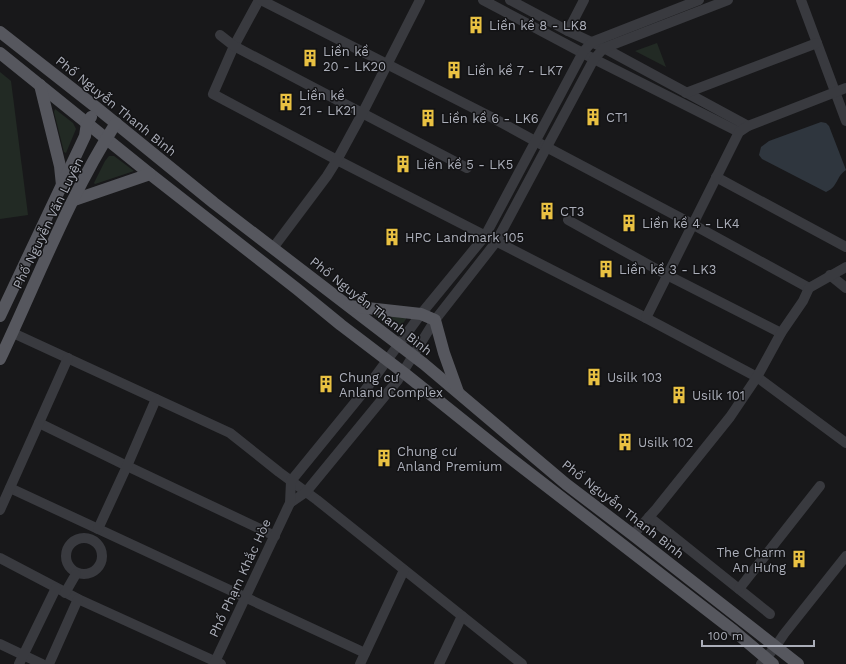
<svg xmlns="http://www.w3.org/2000/svg" width="846" height="664" font-family="'Work Sans',sans-serif">
	<rect width="100%" height="100%" fill="#18181a"/>
	<!-- green -->
	<g fill="#222a24">
		<polygon points="657,43 666,67 635,51"/>
		<polygon points="0,72 11,81 28,215 0,219"/>
		<polygon points="55,109 73,123 76,129 66,153 64,152 54,112"/>
		<polygon points="109,156 114,156 134,171 95,184 94,183 105,161"/>
		<path d="M373,314l33,4v1l-6,9c-11,4 -20,-8 -27,-14z"/>
	</g>
	<!-- water -->
	<path fill="#2f363e" d="M821,122l5,1 3,3 17,44c-8,6 -7,9 -12,16 -2,3 -6,5 -8,6l-64,-33 -3,-4 2,-8 8,-6z"/>
	<g fill="none" stroke-linecap="round" stroke-linejoin="round">
		<!-- minor -->
		<g stroke="#393a3f" stroke-width="10">
			<polyline points="259,0 234,46 213,94 337,160 646,318 757,377 846,443"/>
			<polyline points="261,0 493,118 535,141 692,224 809,288"/>
			<polyline points="483,0 594,59 739,132"/>
			<polyline points="510,0 568,31 604,48 748,126"/>
			<polyline points="801,0 846,121"/>
			<polyline points="568,31 584,0"/>
			<polyline points="220,35 234,46 467,168"/>
			<polyline points="686,93 817,43"/>
			<polyline points="716,177 846,247"/>
			<polyline points="568,220 667,275 781,333"/>
			<polyline points="273,248 327,176 337,160 362,114 420,0"/>
			<polyline points="830,275 846,288"/>
			<polyline points="646,318 739,132 748,126 846,88"/>
			<polyline points="13,333 230,433 279,472 317,500 522,664"/>
			<polyline points="39,423 127,466 275,536"/>
			<polyline points="10,488 365,653"/>
			<polyline points="290,503 306,492 398,380 435,320 496,242 594,59 604,48 728,0"/>
			<polyline points="0,510 68,358"/>
			<polyline points="649,517 770,614"/>
			<polyline points="98,529 127,466 156,399"/>
			<polyline points="633,535 657,508 730,417 757,377 781,333 803,301 809,288 846,267"/>
			<circle cx="84" cy="556" r="18"/>
			<polyline points="0,558 78,599 221,664"/>
			<polyline points="739,589 820,486"/>
			<polyline points="65,593 76,574"/>
			<polyline points="0,644 42,664"/>
			<polyline points="19,664 56,588"/>
			<polyline points="49,664 78,599"/>
			<polyline points="214,664 288,507 290,503 291,481 366,389 421,314 485,236 583,52 592,42 699,0"/>
			<polyline points="360,664 404,570"/>
			<polyline points="439,664 462,616"/>
			<polyline points="761,664 776,646 784,634 846,556"/>
		</g>
		<!-- major -->
		<g stroke="#56575e" stroke-width="12">
			<polyline points="0,32 97,108 214,203 424,364 566,484 633,535 798,664"/>
			<polyline points="0,53 150,174 297,289 341,325 404,373 505,454 734,631 773,664"/>
			<polyline points="40,85 60,166 62,185"/>
			<polyline points="74,200 150,174"/>
			<polyline points="349,306 421,314 435,320 444,353 458,392"/>
			<polyline points="0,316 85,136 87,123 91,117"/>
			<path d="M0,359c37,-78 69,-163 116,-236"/>
		</g>
	</g>
	<!-- icons -->
	<defs>
		<g id="building-bare" transform="scale(1.38)"><path d="M-4-6H4V6H1V3H-1V6H-4ZM-2.5-4.3h1.7v1.8h-1.7ZM.8-4.3h1.7v1.8H.8ZM-2.5-1h1.7V.8h-1.7ZM.8-1h1.7V.8H.8Z" fill="#e9c142" stroke="#131315" stroke-width="2.5" paint-order="stroke"/></g>
	</defs>
	<g fill-rule="evenodd">
		<use href="#building-bare" x="476" y="25"/>
		<use href="#building-bare" x="310" y="58"/>
		<use href="#building-bare" x="454" y="70"/>
		<use href="#building-bare" x="286" y="102"/>
		<use href="#building-bare" x="593" y="117"/>
		<use href="#building-bare" x="428" y="118"/>
		<use href="#building-bare" x="403" y="164"/>
		<use href="#building-bare" x="547" y="211"/>
		<use href="#building-bare" x="629" y="223"/>
		<use href="#building-bare" x="392" y="237"/>
		<use href="#building-bare" x="606" y="269"/>
		<use href="#building-bare" x="594" y="377"/>
		<use href="#building-bare" x="326" y="384"/>
		<use href="#building-bare" x="679" y="395"/>
		<use href="#building-bare" x="625" y="442"/>
		<use href="#building-bare" x="384" y="458"/>
		<use href="#building-bare" x="799" y="559"/>
	</g>
	<g text-anchor="middle" dominant-baseline="central" stroke-width="3" stroke-linejoin="round" paint-order="stroke">
		<!-- poi labels -->
		<g font-size="13" fill="#abaeb9" stroke="#131315" text-anchor="start">
			<text x="489" y="25">Liền kề 8 - LK8</text>
			<text x="323" y="51">Liền kề<tspan x="323" dy="15">20 - LK20</tspan></text>
			<text x="467" y="70">Liền kề 7 - LK7</text>
			<text x="299" y="95">Liền kề<tspan x="299" dy="15">21 - LK21</tspan></text>
			<text x="606" y="117">CT1</text>
			<text x="441" y="118">Liền kề 6 - LK6</text>
			<text x="416" y="164">Liền kề 5 - LK5</text>
			<text x="560" y="211">CT3</text>
			<text x="642" y="223">Liền kề 4 - LK4</text>
			<text x="405" y="237">HPC Landmark 105</text>
			<text x="619" y="269">Liền kề 3 - LK3</text>
			<text x="339" y="377">Chung cư<tspan x="339" dy="15">Anland Complex</tspan></text>
			<text x="607" y="377">Usilk 103</text>
			<text x="692" y="395">Usilk 101</text>
			<text x="638" y="442">Usilk 102</text>
			<text x="397" y="451">Chung cư<tspan x="397" dy="15">Anland Premium</tspan></text>
			<text x="786" y="552" text-anchor="end">The Charm<tspan x="786" dy="15">An Hưng</tspan></text>
		</g>
		<!-- street labels -->
		<g font-size="13" fill="#abaeb9" stroke="#131315">
			<text transform="translate(116 106) rotate(39)">Phố Nguyễn Thanh Bình</text>
			<text transform="translate(48 223) rotate(-64)">Phố Nguyễn Văn Luyện</text>
			<text transform="translate(371 306) rotate(38)">Phố Nguyễn Thanh Bình</text>
			<text transform="translate(623 509) rotate(38)">Phố Nguyễn Thanh Bình</text>
			<text transform="translate(240 578) rotate(-65)">Phố Phạm Khắc Hòe</text>
		</g>
	</g>
	<!-- scale -->
	<path d="M702 640v6h112v-6" fill="none" stroke="#abaeb9" stroke-width="2"/>
	<text x="708" y="640" font-size="12" fill="#abaeb9" stroke="#131315" stroke-width="3" paint-order="stroke">100 m</text>
</svg>
